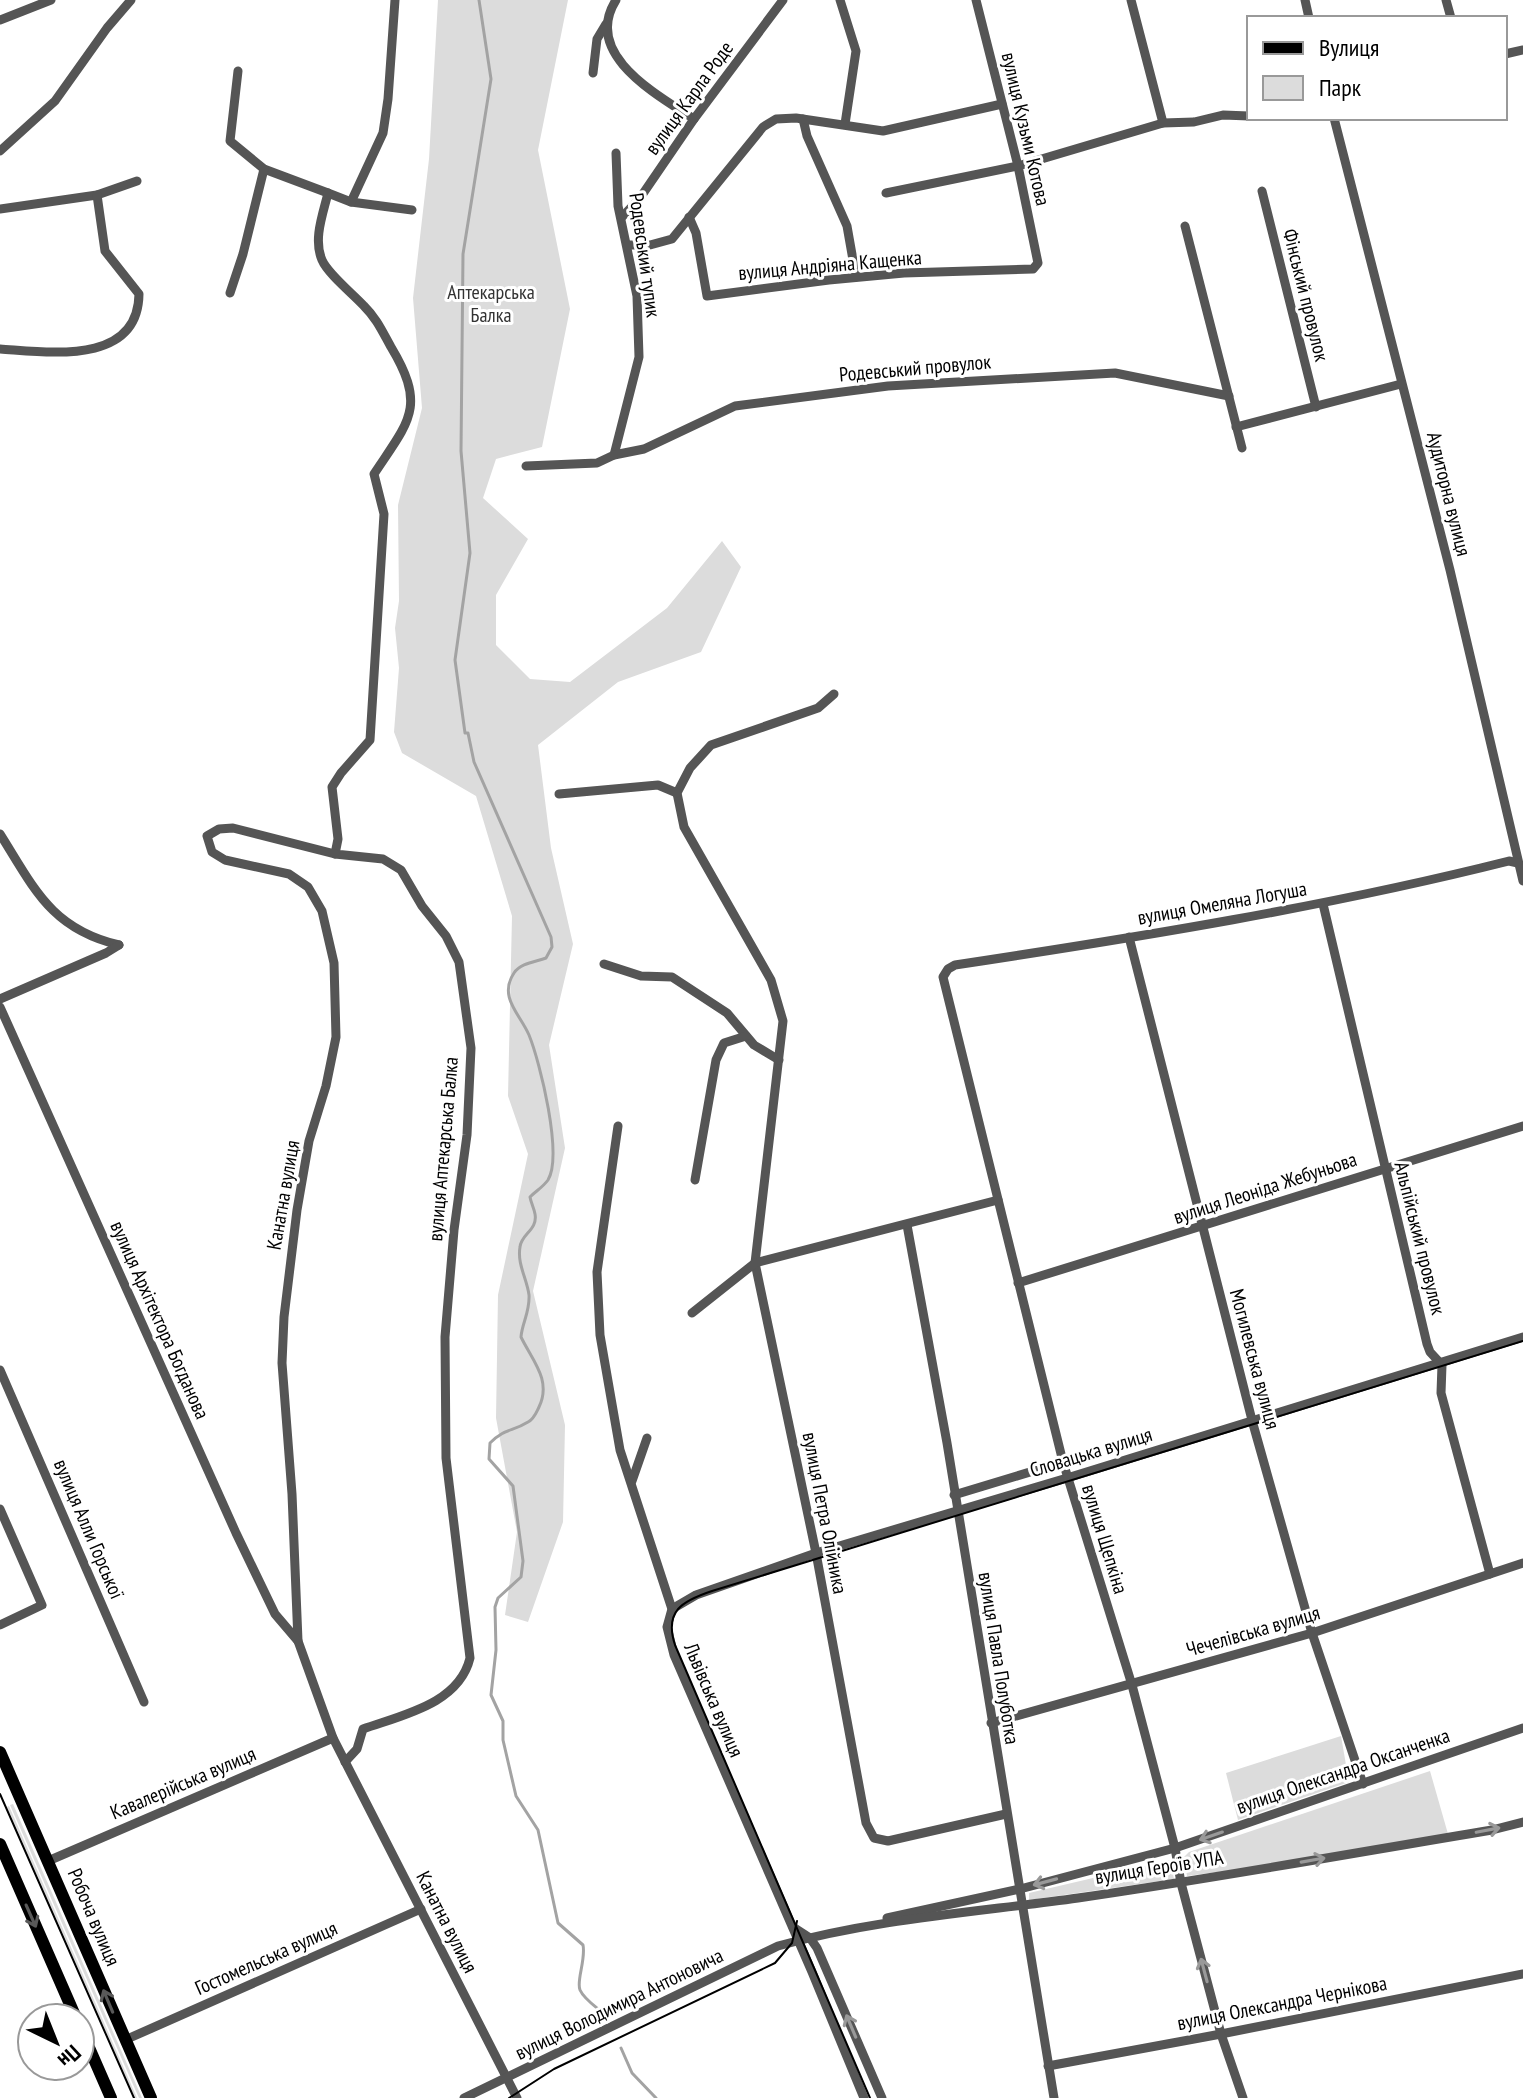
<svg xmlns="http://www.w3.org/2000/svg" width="1523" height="2098" font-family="'PT Sans Narrow',sans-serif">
	<rect width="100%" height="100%" fill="#fff"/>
	<!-- green -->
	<g fill="#dcdcdc">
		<polygon points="438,0 568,0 538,150 570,309 542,447 496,459 483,498 528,539 496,595 496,645 530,679 570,682 667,608 722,541 741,567 701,652 618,682 538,745 551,848 573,944 549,1045 565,1148 533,1291 565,1425 563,1522 528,1622 505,1615 517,1532 496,1418 498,1295 528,1154 508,1096 512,916 476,796 402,753 394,732 399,668 395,628 399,601 398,505 422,408 413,298 429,159"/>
		<polygon points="1341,1736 1349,1782 1238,1820 1226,1773"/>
		<polygon points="1430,1771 1450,1841 1187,1876 1184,1857 1189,1852"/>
		<polygon points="13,1804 142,2098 139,2098 10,1805"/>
		<polygon points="9,1806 137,2098 135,2098 7,1807"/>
		<polygon points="1170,1860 1174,1879 1029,1900 1029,1893"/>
	</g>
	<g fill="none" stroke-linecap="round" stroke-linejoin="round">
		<!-- stream -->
		<g stroke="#a3a3a3" stroke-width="3">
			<path d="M479,0l12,79 -28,175 -2,197 9,102 -15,107 10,73h3l6,29 77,175 1,10 -6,11c-11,4 -25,5 -32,15 -16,24 6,41 15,62 11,27 34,120 19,145 -5,7 -12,11 -18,17 1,6 4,11 5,17 3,16 -14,20 -15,33 -3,17 7,32 9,48 1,17 -7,28 -8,42 11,23 31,43 18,70 -3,6 -5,12 -11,15 -16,10 -23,6 -38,21l-1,16 24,27 10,75 -2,16 -23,21 -3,9 1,43 -5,45 12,26v19l13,56 22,34 20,93 25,22c3,15 -7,36 -3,45 4,9 16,17 23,23"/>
			<polyline points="621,2048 632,2073 656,2098"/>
		</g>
		<!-- minor -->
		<g stroke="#555" stroke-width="9">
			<path d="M616,0c-34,54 40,94 78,119"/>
			<polyline points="840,0 856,51 845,124"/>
			<polyline points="1131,0 1163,123"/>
			<polyline points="1305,0 1309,18"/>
			<polyline points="1446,0 1451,18"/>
			<polyline points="0,20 51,0"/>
			<polyline points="1505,54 1523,50"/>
			<polyline points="238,71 230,141 264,169 328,193 351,202 412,210"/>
			<polyline points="593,73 597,39 606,24"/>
			<polyline points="1334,118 1450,570 1523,881"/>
			<polyline points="803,119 807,136 847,226 856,277"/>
			<polyline points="0,151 55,101 107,28 131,0"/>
			<polyline points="1262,191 1316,407"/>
			<path d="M328,193c-5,21 -15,46 -6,67 6,14 31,34 42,46 13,13 18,25 27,41 36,60 18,74 -17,127l10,40 -14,226 -29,33 -9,14 6,52 -3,15 48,5 18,11 21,36 24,30 13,26 12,86 -4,87 -13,95 -9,107 1,121 24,200c-11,46 -68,57 -107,71l-6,20 -12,13"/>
			<polyline points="886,193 1018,166 1163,123 1194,122 1223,115 1249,116"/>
			<polyline points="351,202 383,133 388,99 395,0"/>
			<polyline points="0,209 97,195 137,181"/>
			<polyline points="622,217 640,198 694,119 783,0"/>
			<polyline points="689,217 696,233 707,296 829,280 904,273 1033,269 1038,263 1018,166 976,0"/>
			<polyline points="1185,226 1242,448"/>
			<polyline points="627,245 650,245 672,239 763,127 776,119 796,118 883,131 1002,104"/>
			<polyline points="230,293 243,254 264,169"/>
			<path d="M0,349c48,3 138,17 139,-55l-34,-43 -8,-56"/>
			<polyline points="1236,427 1401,384"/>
			<polyline points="614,455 639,357 637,296 618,206 616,153"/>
			<polyline points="526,466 597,463 614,455 644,449 735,406 888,386 1115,373 1229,396"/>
			<polyline points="834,694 818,708 711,745 690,768 677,793 684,827 771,980 783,1021 755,1263 816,1553 866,1823 874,1838 888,1841 1006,1814"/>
			<polyline points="559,794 658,785 677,793"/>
			<path d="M0,834c34,54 51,95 119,111"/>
			<polyline points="335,854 233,828 219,829 207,836 212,852 225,860 289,874 308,887 322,911 334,963 336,1037 326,1086 309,1141 297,1210 284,1317 282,1363 292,1494 298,1641 333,1738 517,2098"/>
			<polyline points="1323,904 1427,1344 1430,1352 1442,1365 1441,1393 1490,1574"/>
			<polyline points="1129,937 1253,1424 1312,1633 1363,1784"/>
			<polyline points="604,964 641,976 672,977 727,1013 754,1045 779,1060"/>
			<polyline points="0,999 106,953 119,945"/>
			<polyline points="0,1007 236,1533 275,1614 298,1641"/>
			<polyline points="618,1126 597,1272 600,1335 620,1450 672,1609 667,1627 674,1655 812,1972 864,2098"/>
			<polyline points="695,1180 716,1060 724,1043 746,1036"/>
			<polyline points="907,1225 947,1443 1054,2098"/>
			<polyline points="1018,1283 1523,1126"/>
			<polyline points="692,1313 755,1263 998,1200"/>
			<polyline points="0,1370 144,1702"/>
			<polyline points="632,1481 647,1438"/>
			<polyline points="954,1495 1063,1462"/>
			<polyline points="0,1509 42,1605 0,1625"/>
			<polyline points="672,1609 696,1595 816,1553 1067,1478 1523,1337"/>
			<polyline points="991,1723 1312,1633 1523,1563"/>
			<polyline points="48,1861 333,1738"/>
			<polyline points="887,1918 1020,1889 1175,1848 1523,1728"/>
			<polyline points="793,1927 810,1938 817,1948 882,2098"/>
			<polyline points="125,2040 421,1909"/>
			<polyline points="1048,2066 1221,2034 1523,1974"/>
			<path d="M464,2098l314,-152c97,-27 200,-34 300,-48 138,-20 276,-45 414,-68l31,-8"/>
			<path d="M1243,2098l-22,-64 -40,-151 -6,-35 -43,-163 -69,-223 -120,-485 5,-8 7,-4c185,-28 371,-58 554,-104l9,2"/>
		</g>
		<!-- major -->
		<g stroke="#000" stroke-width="12">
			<polyline points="0,1752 151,2098"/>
			<polyline points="0,1844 76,2018"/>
			<polyline points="80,2027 111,2098"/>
		</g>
		<!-- tram -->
		<g stroke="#000" stroke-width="2">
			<polyline points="0,1794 134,2098"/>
			<polyline points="509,2098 554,2069 775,1963 792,1943 797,1921"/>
			<path d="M870,2098l-195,-453c-11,-34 7,-44 37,-54l811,-250"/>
		</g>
	</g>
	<!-- one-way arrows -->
	<defs><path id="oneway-shaft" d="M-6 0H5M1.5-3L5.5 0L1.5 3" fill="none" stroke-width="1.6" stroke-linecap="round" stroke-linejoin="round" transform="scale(2)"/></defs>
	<g stroke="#999">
		<use href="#oneway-shaft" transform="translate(1488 1830) rotate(-11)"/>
		<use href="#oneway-shaft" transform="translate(1211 1836) rotate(161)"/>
		<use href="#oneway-shaft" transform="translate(1313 1860) rotate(-10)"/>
		<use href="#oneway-shaft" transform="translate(1045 1882) rotate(165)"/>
		<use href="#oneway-shaft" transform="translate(1204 1970) rotate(-105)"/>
		<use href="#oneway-shaft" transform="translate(851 2026) rotate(-113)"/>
	</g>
	<g stroke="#595959">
		<use href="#oneway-shaft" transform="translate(31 1916) rotate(66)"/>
		<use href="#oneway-shaft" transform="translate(108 2001) rotate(-113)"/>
	</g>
	<g text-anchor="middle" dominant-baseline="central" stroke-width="6" stroke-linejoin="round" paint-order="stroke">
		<!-- street labels -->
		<g font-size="20" fill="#000" stroke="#fff">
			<text transform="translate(689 98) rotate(-54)">вулиця Карла Роде</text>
			<text transform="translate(1026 129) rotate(77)">вулиця Кузьми Котова</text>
			<text transform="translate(645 255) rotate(82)">Родевський тупик</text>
			<text transform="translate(830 265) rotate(-5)">вулиця Андріяна Кащенка</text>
			<text transform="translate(1306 295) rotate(76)">Фінський провулок</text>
			<text transform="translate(915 368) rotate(-5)">Родевський провулок</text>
			<text transform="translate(1449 494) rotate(76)">Аудиторна вулиця</text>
			<text transform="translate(1222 903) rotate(-10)">вулиця Омеляна Логуша</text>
			<text transform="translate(443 1149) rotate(-85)">вулиця Аптекарська Балка</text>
			<text transform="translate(1265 1188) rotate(-18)">вулиця Леоніда Жебуньова</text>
			<text transform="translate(283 1195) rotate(-80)">Канатна вулиця</text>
			<text transform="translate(1420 1238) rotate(76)">Альпійський провулок</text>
			<text transform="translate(160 1320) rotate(66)">вулиця Архітектора Богданова</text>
			<text transform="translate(1255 1359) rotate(75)">Могилевська вулиця</text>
			<text transform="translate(1091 1452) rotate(-17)">Словацька вулиця</text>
			<text transform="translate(825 1513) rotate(79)">вулиця Петра Олійника</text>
			<text transform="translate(89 1529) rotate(67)">вулиця Алли Горської</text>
			<text transform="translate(1105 1539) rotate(73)">вулиця Щепкіна</text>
			<text transform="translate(1253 1631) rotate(-16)">Чечелівська вулиця</text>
			<text transform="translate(999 1658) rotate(81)">вулиця Павла Полуботка</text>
			<text transform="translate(714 1700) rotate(67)">Львівська вулиця</text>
			<text transform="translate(1343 1771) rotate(-19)">вулиця Олександра Оксанченка</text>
			<text transform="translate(183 1783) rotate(-23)">Кавалерійська вулиця</text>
			<text transform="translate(1159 1867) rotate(-9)">вулиця Героїв УПА</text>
			<text transform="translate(94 1917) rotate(67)">Робоча вулиця</text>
			<text transform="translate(447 1922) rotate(63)">Канатна вулиця</text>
			<text transform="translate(266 1958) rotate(-24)">Гостомельська вулиця</text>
			<text transform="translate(1282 2003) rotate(-11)">вулиця Олександра Чернікова</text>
			<text transform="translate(619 2004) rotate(-26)">вулиця Володимира Антоновича</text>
		</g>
		<!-- park labels -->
		<g font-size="20" fill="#333" stroke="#fff">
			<text x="491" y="292">Аптекарська<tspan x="491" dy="23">Балка</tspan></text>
		</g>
	</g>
	<!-- legend -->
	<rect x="1247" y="16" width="260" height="104" fill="#ffffff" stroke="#999999" stroke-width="2"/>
	<rect x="1263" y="42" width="40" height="12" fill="#000000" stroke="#999999" stroke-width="2"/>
	<text x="1319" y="56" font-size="24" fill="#000000">Вулиця</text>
	<rect x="1263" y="76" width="40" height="24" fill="#dcdcdc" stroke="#999999" stroke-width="2"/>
	<text x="1319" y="96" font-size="24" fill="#000000">Парк</text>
	<!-- north arrow -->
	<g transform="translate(56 2042) rotate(137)"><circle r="38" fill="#ffffff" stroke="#999999" stroke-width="2"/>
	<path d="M0-6L14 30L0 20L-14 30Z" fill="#000000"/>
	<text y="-12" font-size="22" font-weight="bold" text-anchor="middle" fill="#000000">Пн</text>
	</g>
</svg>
